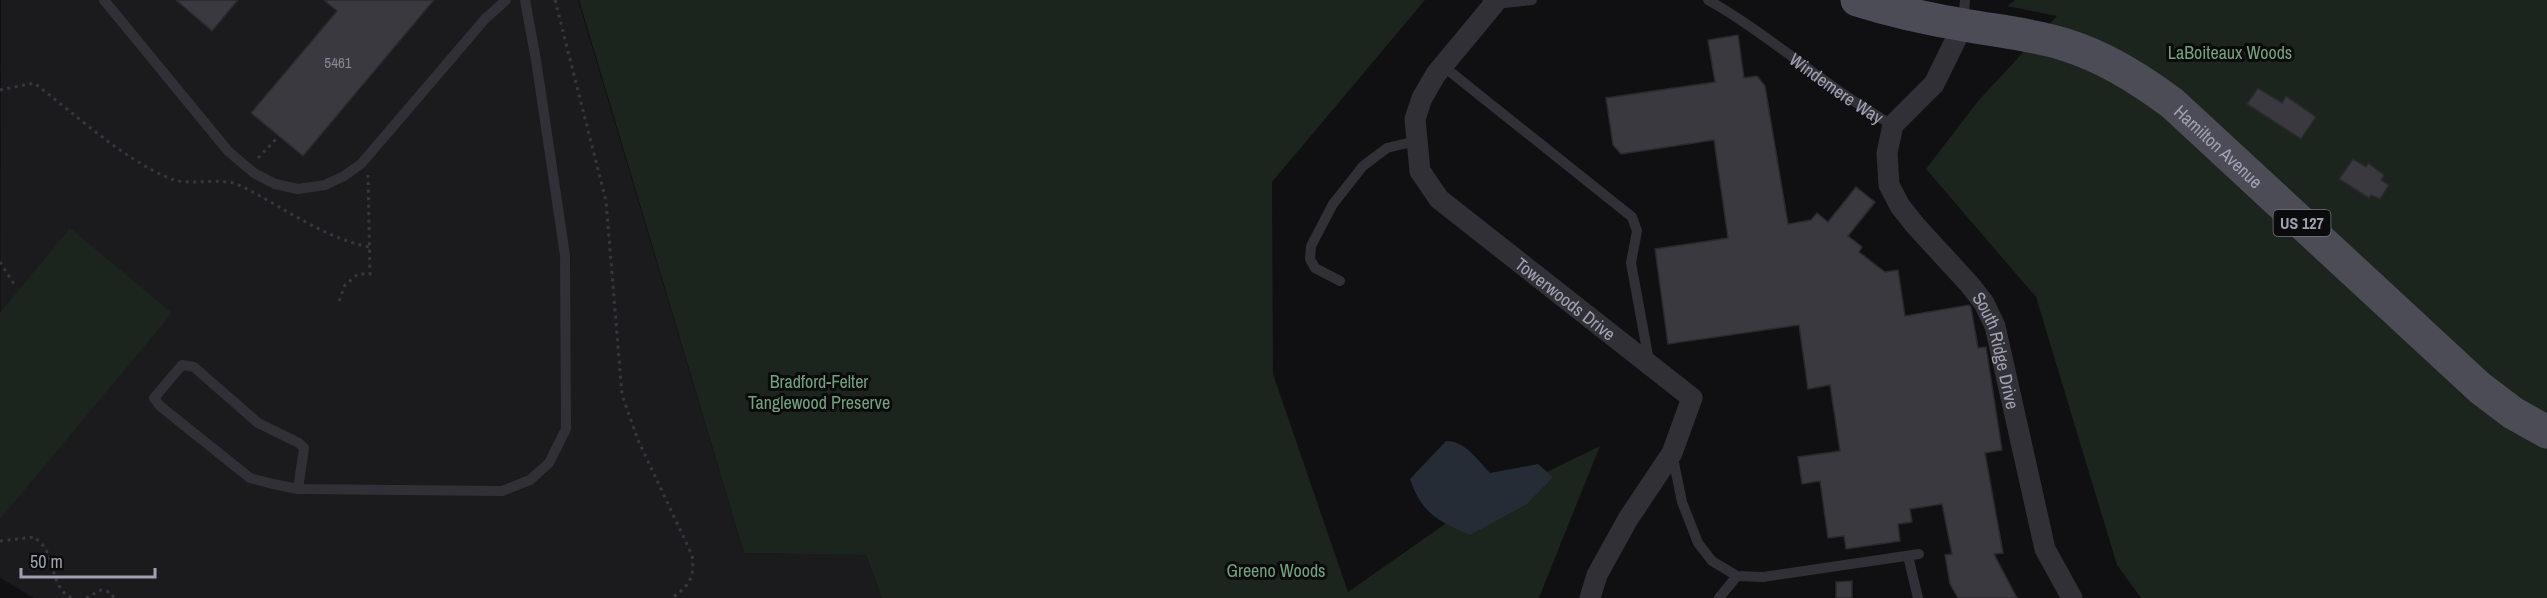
<svg xmlns="http://www.w3.org/2000/svg" width="2547" height="598" font-family="'Archivo Narrow',sans-serif">
	<rect width="100%" height="100%" fill="#100f11"/>
	<!-- built -->
	<polygon fill="#1b1b1e" points="1,0 578,0 744,553 866,555 882,598 34,598 0,578"/>
	<!-- green -->
	<g fill="#1c241e">
		<polygon points="579,0 1425,0 1272,182 1273,374 1348,592 1455,517 1600,446 1539,598 882,598 866,555 744,553"/>
		<polygon points="2015,0 2547,0 2547,598 2141,598 2117,565 2036,297 1926,169 1978,101 2057,16 2007,6"/>
		<polygon points="70,228 172,313 0,519 0,313"/>
	</g>
	<!-- water -->
	<path fill="#252c35" d="M1446,441c19,0 32,19 44,32l48,-9 15,13 -26,27 -57,31c-32,-14 -48,-21 -60,-56z"/>
	<!-- building -->
	<g fill="#39393f" stroke="#2a292d" stroke-width="1.5">
		<polygon points="176,0 238,0 212,31"/>
		<polygon points="324,0 434,0 303,156 251,113 337,11"/>
		<polygon points="1738,35 1744,78 1757,76 1765,86 1788,224 1811,220 1817,213 1828,222 1856,187 1875,202 1848,236 1862,247 1859,252 1885,272 1898,270 1905,316 1969,305 1971,307 1978,348 1986,347 2002,450 1985,453 2003,553 1994,554 2017,598 1958,598 1950,584 1945,555 1952,554 1942,504 1910,509 1912,522 1898,524 1900,541 1846,549 1844,536 1828,538 1820,481 1802,484 1798,457 1840,451 1830,385 1808,389 1799,325 1668,344 1655,249 1728,238 1714,140 1621,154 1613,145 1606,98 1715,82 1708,40"/>
		<polygon points="2258,88 2282,103 2286,96 2316,117 2301,139 2247,104"/>
		<polygon points="2353,159 2366,167 2368,163 2384,175 2381,180 2389,185 2380,199 2371,195 2369,198 2339,179"/>
		<polygon points="1852,581 1852,598 1836,598 1836,582"/>
	</g>
	<g fill="none" stroke-linecap="round" stroke-linejoin="round">
		<!-- path -->
		<g stroke="#36373d" stroke-width="3" stroke-dasharray="3 4.5" stroke-linecap="butt">
			<path d="M555,0l51,201 16,194 16,45 54,115c3,22 -2,30 -20,43"/>
			<path d="M0,90l34,-7c41,31 89,76 135,95 23,10 49,-3 72,8 43,21 80,51 128,61"/>
			<polyline points="258,158 279,136"/>
			<polyline points="0,262 14,284"/>
			<polyline points="339,301 345,285 358,274 370,274 368,175"/>
			<path d="M0,541l35,-4c4,5 10,9 12,15 7,16 8,39 25,46"/>
			<polyline points="86,598 101,590 110,592 114,598"/>
		</g>
		<!-- service -->
		<g stroke="#303036" stroke-width="10">
			<polyline points="104,0 228,151 254,173 275,184 298,189 325,185 344,176 361,164 485,19 506,0"/>
			<path id="s1" d="M1708,0c65,37 120,89 185,125"/>
			<polyline points="1494,4 1532,0"/>
			<polyline points="1963,22 1965,0"/>
			<polyline points="1443,66 1632,217 1637,231 1631,263 1649,361"/>
			<polyline points="1340,281 1315,268 1310,259 1311,246 1333,204 1363,166 1387,148 1416,141"/>
			<polyline points="1672,453 1682,502 1698,543 1712,561 1737,576 1763,577 1919,554"/>
			<polyline points="298,489 304,448 299,443 258,423 194,367 182,365 154,398 160,406 250,478 273,484 298,489 502,491 530,480 549,463 566,429 565,255 536,60 525,0"/>
			<polyline points="1908,556 1918,598"/>
			<polyline points="1719,598 1737,576"/>
		</g>
		<!-- minor -->
		<g stroke="#303036" stroke-width="21">
			<path id="s2" d="M1493,0l1,4 -58,70 -14,24 -7,21 5,52 19,28 253,199 -20,55 -44,66 -31,56 -7,23"/>
			<path id="s3" d="M1963,25l-29,59 -41,41 -6,28 2,32 11,21 15,19 55,60 14,18 11,23 50,223 27,49"/>
		</g>
		<!-- primary -->
		<path stroke="#4c4c56" stroke-width="33" id="s4" d="M1857,0c35,11 71,19 107,25 33,6 67,9 99,19 40,12 75,34 109,59l308,285 33,25 34,19"/>
	</g>
	<g text-anchor="middle" dominant-baseline="central" stroke-width="6" stroke-linejoin="round" paint-order="stroke">
		<!-- number labels -->
		<g font-size="15" fill="#868896">
			<text x="338" y="62">5461</text>
		</g>
		<!-- shield labels -->
		<rect fill="#0b0b0c" stroke="#737581" stroke-width="1.5" x="2273.5" y="210" width="57" height="26" rx="4.5"/>
		<g font-size="16" font-weight="bold" fill="#9fa2b3">
			<text x="2302" y="223">US 127</text>
		</g>
		<!-- park labels -->
		<g font-size="18" fill="#74a17e" stroke="#0b0b0c">
			<text x="2230" y="52">LaBoiteaux Woods</text>
			<text x="819" y="381">Bradford-Felter<tspan x="819" dy="21">Tanglewood Preserve</tspan></text>
			<text x="1276" y="570">Greeno Woods</text>
		</g>
		<!-- street labels -->
		<g font-size="18" fill="#9fa2b3" stroke="#0b0b0c">
			<text stroke="none"><textPath href="#s1" startOffset="156">Windemere Way</textPath></text>
			<text stroke="none"><textPath href="#s4" startOffset="399">Hamilton Avenue</textPath></text>
			<text stroke="none"><textPath href="#s2" startOffset="392">Towerwoods Drive</textPath></text>
			<text stroke="none"><textPath href="#s3" startOffset="386">South Ridge Drive</textPath></text>
		</g>
	</g>
	<!-- scale -->
	<path d="M21 568v9h134v-9" fill="none" stroke="#9fa2b3" stroke-width="3"/>
	<text x="30" y="568" font-size="18" fill="#9fa2b3" stroke="#0b0b0c" stroke-width="4.5" paint-order="stroke">50 m</text>
</svg>
